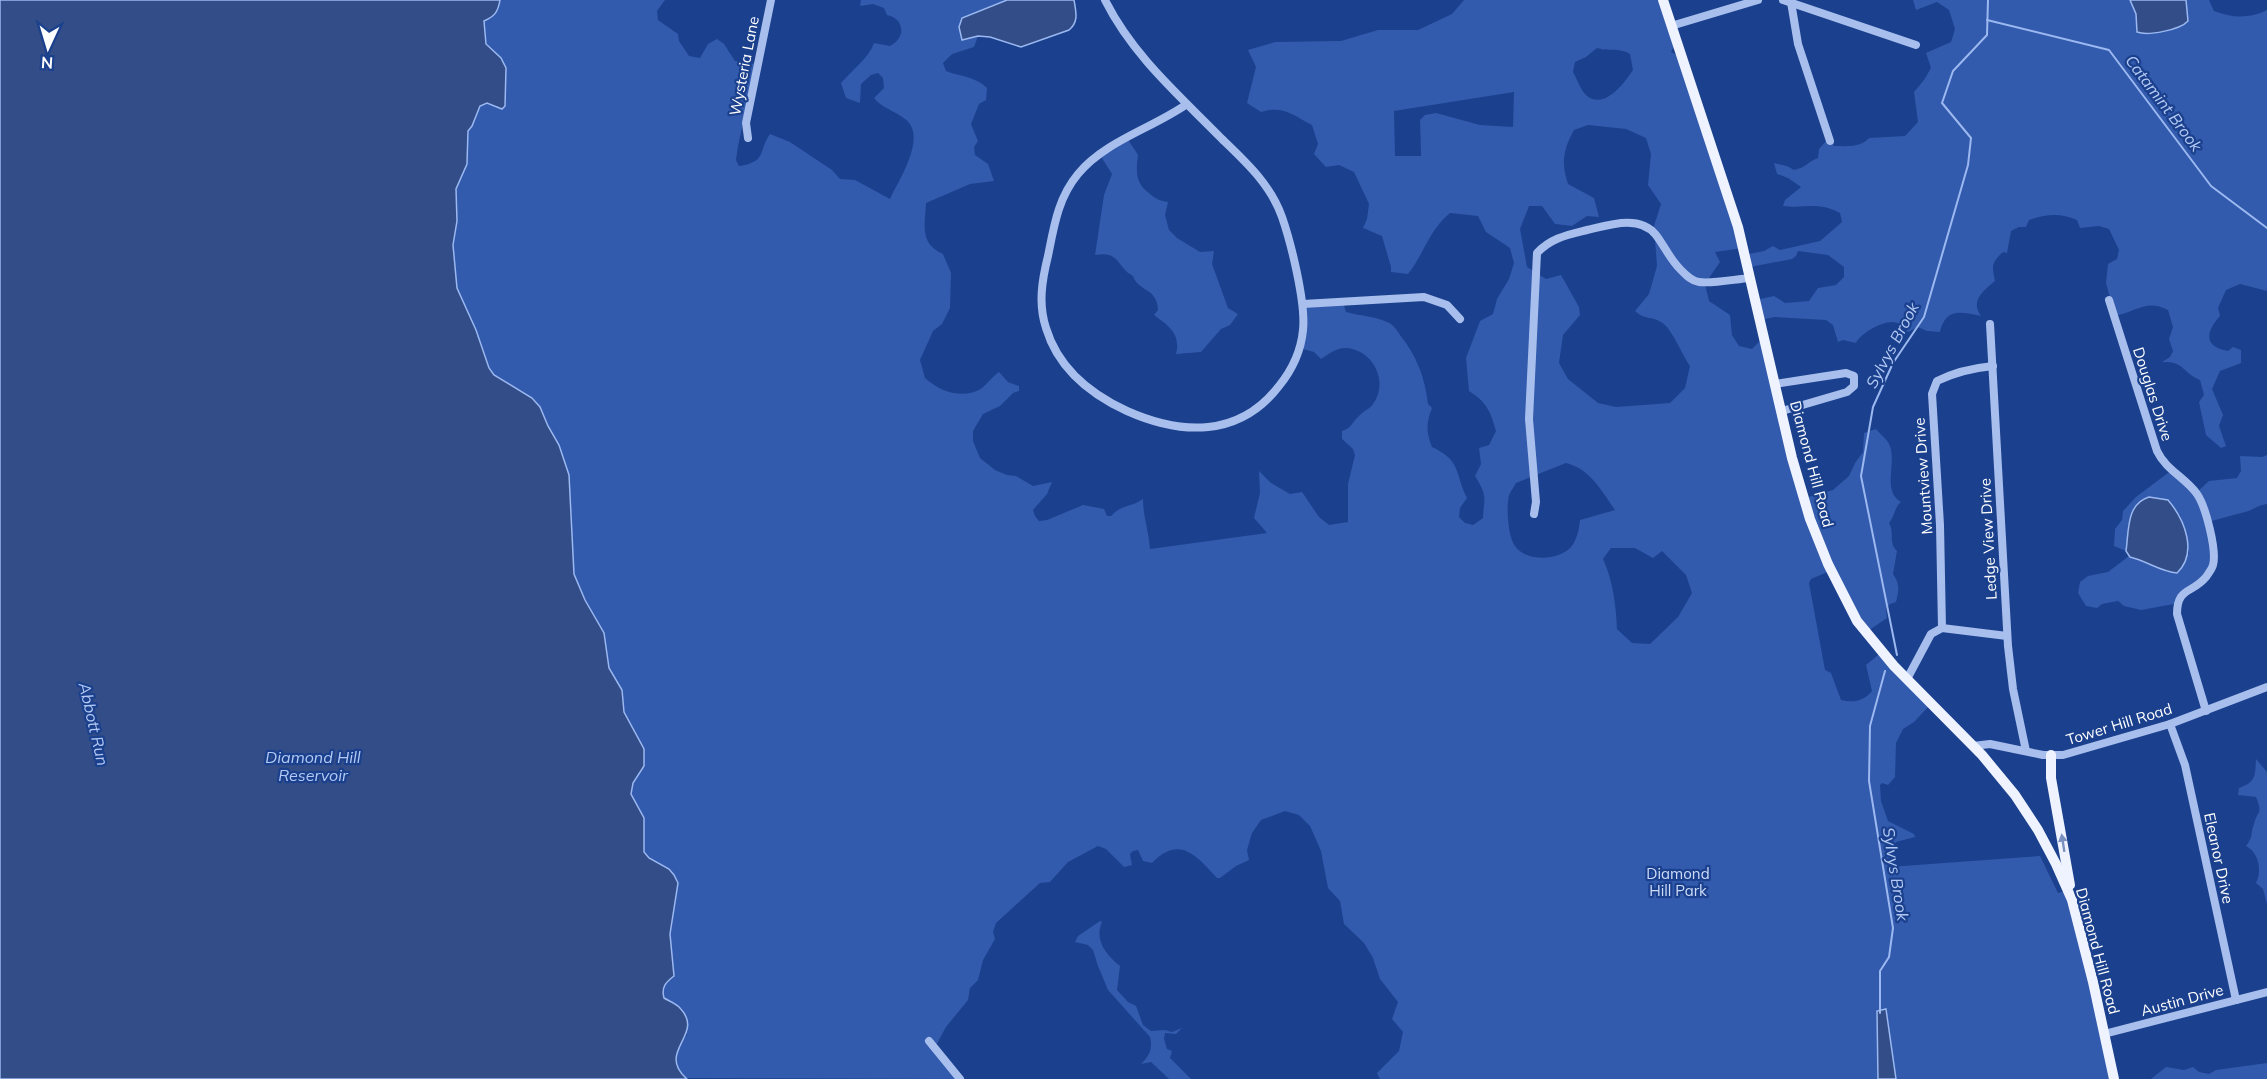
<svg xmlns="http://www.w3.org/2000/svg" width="2267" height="1079" font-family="Mulish,sans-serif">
	<rect width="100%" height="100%" fill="#1b408d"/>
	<!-- green -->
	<g fill="#325aad" fill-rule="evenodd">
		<path d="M500,0h165l-8,11 1,9 20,14 1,7 10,15 11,2 8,-14 9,-5 7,5 11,17 21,3 -18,82 -2,14 3,6c28,-4 19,-15 31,-32l20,8 42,28 8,9 15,1 35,19c9,-19 38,-63 15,-80 -10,-8 -23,-11 -31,-21l10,-10 -1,-10 -5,-5 -7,2 -10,9 -1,19 -14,-5 -5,-15c11,-13 28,-25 33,-40l16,3c16,-8 15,-27 -3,-31l-3,-7 -11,-4 -13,2 1,-6h146l-45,18 1,22 15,-4 -4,11 -22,7 -9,9 3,8c15,6 29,5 41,17l-1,12 -7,4 -8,20 7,17 -4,6 1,8 13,9 6,17 -24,3 -44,19c-1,22 -7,40 17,51l8,19 -1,35 -8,16 -9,7 -13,29 5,18c15,14 39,22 57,10 5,-4 10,-11 17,-16l9,10 11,4v5l-6,2 -13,13 -17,8 -10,17v10l7,17 15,12 12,5 9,1 17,10 19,-4 -5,12 -14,16 2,6 4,5 8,-1 36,-15 21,4 3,7h4c11,-12 19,-8 32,-17 0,17 6,33 7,50l117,-16 -13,-15 6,-25 -1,-22 12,12 19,11 12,-2 17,25 10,8 19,-3v-38l7,-29 -2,-6 -11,-10v-8c10,-3 10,-9 17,-15 4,-5 11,-7 14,-12 16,-22 1,-53 -26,-56 -9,-1 -19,6 -26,11l-7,-7 -15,-4 5,-45 38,-4 4,13c14,4 28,4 41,10 6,2 10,8 13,13 17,21 25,43 28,69l4,4c-6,15 -6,24 0,39 30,14 22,25 35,51l-7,10 -1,9 6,6 8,2 10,-7c1,-22 5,-21 -8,-42l6,-12 -2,-16 10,-3 7,-14c-6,-21 -9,-28 -27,-40l-3,-33 14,-37 13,-7 4,-15 12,-20 5,-16 -4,-15 -24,-16 -8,-16 -28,-3c-21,17 -26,41 -42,61l-17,-2v-5l-9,-31 -19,-8 4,-9 2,-15 -15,-32 -15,-7 -13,2 -12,-13 4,-10 -6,-19c-19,-10 -30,-20 -51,-13l-14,-9 9,-36 -8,-17 27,-8 66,-1 37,-11h40l34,-16 12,-14h199l13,43 -5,9 10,5 62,191 -28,4 5,10 -15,22 4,17 21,14 2,20 7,11 13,3 12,-12 41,161 28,-8 16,-14 6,-13 8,-11 1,-19 12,-4c4,5 11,10 13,15 9,17 -8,47 12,58 -7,6 -6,14 -12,21 6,10 -1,19 8,28l-4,23c7,10 6,16 3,28l-6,2 -4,5 1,9 -19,13 -38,-60 -19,8 -2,4 16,87 6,3 10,27c12,3 23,1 31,-9l-6,-26 17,-14 49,52 -18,19 -11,7 -7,14 -1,34 -7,8 -6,-2 -2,2 1,16 7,20 26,13 1,3 -19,5 -8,18 1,7 151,-11 18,37 8,-2 48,188h-734l-3,-6 22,-22 4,-19 -11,-13 6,-17 -18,-23 -7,-21 -9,-15 -20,-19 -4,-23 -12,-13 -7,-37 -11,-25 -11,-11 -14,-4 -24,9 -9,13 -5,17 2,10 -13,6 -16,12h-3c-21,-23 -38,-43 -65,-15l-9,-2 -5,-11 -5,1 -3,3 2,11 -8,2 -18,-18 -8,-3 -30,16 -18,20 -10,1 -44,40 -3,9 2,7 -12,21 -5,20 -8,8 -2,12 -22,27 -12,22 25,30 -274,-1c-13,-16 -10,-27 2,-43l-6,-27 -17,-10c-3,-11 2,-16 10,-22l-4,-42 8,-51 -4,-8 -5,-6 -20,-11 -5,-6v-34l-13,-24 2,-11 11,-17v-17l-20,-37 -2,-22 -13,-22 -5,-35 -19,-33 -11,-26 -5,-99 -10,-30 -11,-19 -8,-19 -8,-9 -38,-23 -5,-7 -13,-38 -19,-42 -4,-43 4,-24 -1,-32 11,-25 1,-33 4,-5 8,-20 7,-3 10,3 4,-48c-16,-14 -18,-16 -17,-37l14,-11zM1597,48c11,4 23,-1 33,6l3,16c-8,12 -28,40 -46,26 -6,-5 -10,-17 -14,-24l2,-10 11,-5zM1514,92l-1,35 -33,-2 -44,-12 -11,2 -5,5 1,36h-26l-1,-45zM1588,125l38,4 20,9 5,16 -3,31 13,19 -7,22 3,40 -8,28 -14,17c9,9 17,5 26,11 11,6 21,33 29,44l-5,22 -15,15 -54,4 -18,-4 -30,-24 -9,-16 4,-28 17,-20 -1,-8 -18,-32 -15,4 -19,-12 -7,-38 9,-23h13l13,18 17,2 15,-10 12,1 -5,-19 -26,-14c-7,-21 -5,-34 6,-54zM1566,463c24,6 35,27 49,47l-35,10c-1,9 -3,20 -9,27 -13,14 -45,15 -56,-1 -7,-9 -9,-39 -6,-51 2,-4 5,-8 7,-12zM1611,548h24l18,10 9,-7 24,24 6,18 -14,24 -28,27 -18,-1 -15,-14c-1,-24 -4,-48 -14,-70z"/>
		<path d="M1913,0h217l6,14 1,17 50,-27 -1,-4h23l5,11c18,7 35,8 53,-1v281l-27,-7 -14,6 -8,18 2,8c-15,16 -16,31 8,35l5,-4 8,3v13l-21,8 -8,18 11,26 -4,11 7,20 -5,2 -15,-13 -7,-33 5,-7 -4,-15c-19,-8 -15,-19 -38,-18l8,-5 3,-6 -4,-12 4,-12 -5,-17c-21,-11 -31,1 -53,6l-9,-33 2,-19 9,-5 2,-9 -10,-21 -10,-3 -19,2 -3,-8c-17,-7 -30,-6 -48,0l-3,7h-7l-8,4 -4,22 -4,-1c-12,11 -11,14 -8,29 -12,10 -25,20 -14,35 -20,-4 -35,-9 -41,16l-13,-1 -9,-4 -10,5c-4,-5 -9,-10 -16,-10 -11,0 -31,11 -36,21l-13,-3 -5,2 -5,-17 -7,-5 -51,-3 -15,3v-21l14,-3 11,7 24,-2 9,-13 18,-3 8,-8v-10l-16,-12 -30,-4 -2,5 -4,3 -42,8 -1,-13 15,-3 9,-5 7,4 40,-9 22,-19 -2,-9c-23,-12 -35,-4 -57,-7l2,-6 16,-13 -13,-9 -11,-4 -3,-11 13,3 7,4c13,-3 13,-8 24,-12l1,-9 9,-10 6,7c12,0 26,2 35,-8l36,-2 13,-14 -4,-30 10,-12 7,-12 -5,-15 25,-11 4,-13 -6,-19 -12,-8 -21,8z"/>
		<path d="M1127,138l11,17c-2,17 -3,28 12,39 6,5 10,7 18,8l-3,13 4,15 8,8 23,14 14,-1 -2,13 16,44 10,6 -8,11 -9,4 -20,23 -25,2c5,-20 -7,-28 -22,-39l4,-5c-1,-23 -20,-18 -25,-34 -17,-9 -12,-25 -38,-21l9,-60 8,-21 -12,-19z"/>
		<path d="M2267,455v49c-9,1 -14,6 -22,8 -13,3 -25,7 -37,10l4,46 -38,36 -33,6 -17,-4 -6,-5 -16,3 -5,4 -11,-2 -8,-13 2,-11 8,-6 20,-4 21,-16 15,4 23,12 22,-18 -9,-40 -50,4 -4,33 -12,-5 1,-17 7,-9 1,-9 13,-14 36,-27 24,23 13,-12 28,-3 4,-7 -1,-15 22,1z"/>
		<path d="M2256,759l11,13v132l-4,-15 -7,-6c6,-13 3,-30 -10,-37 8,-10 4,-12 8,-22 4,-15 9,-9 2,-27l-18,-2 1,-7c17,-6 16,-12 17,-29z"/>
		<path d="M1100,921l2,1c-8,18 4,33 18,44l-3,24 11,12 8,4 7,19 8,6 14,-1 7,2 10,-4 -6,6 -11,-1 -1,6 3,10 5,2 -2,7 21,21h-22l-18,-17 -10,2c8,-8 12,-15 9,-27l-42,-47 -10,-24 -5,-16 -5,-5 -13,-3 3,-6z"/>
		<polygon points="2267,1063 2267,1079 2151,1079 2166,1067 2184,1070 2193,1067 2199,1072 2209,1074 2216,1070"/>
	</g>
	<!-- water -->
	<g fill="#324d87" stroke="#9bb8f0" stroke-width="1.5">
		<path d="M0,0h500c-2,12 -5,16 -16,21l2,23 15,14 5,10 -1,38 -3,3 -15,-6 -7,3 -8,20 -4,5 -1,33 -11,25 1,32 -4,24 4,43 19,42 13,38 5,7 38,23 8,9 8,19 11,19 10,30 5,99 11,26 19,33 5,35 13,22 2,22 20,37v17l-11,17 -2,11 13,24v34l5,6 20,11 5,6 4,8 -8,51 4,42c-8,6 -13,11 -10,22 5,3 13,6 16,10 26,27 -25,43 7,71h-687z"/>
		<path d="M1007,0h67c2,12 5,22 -5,30l-48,17 -31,-10 -12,-1 -16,4 -3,-13 3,-9z"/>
		<path d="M2130,0h56l2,21c-8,9 -40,15 -51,11l-1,-18z"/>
		<path d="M2149,497l19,3c17,20 30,53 9,73 -16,-1 -30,-12 -47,-16l-4,-6c3,-20 0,-47 23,-54z"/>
		<polygon points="1886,1009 1896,1079 1878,1079 1877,1011"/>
	</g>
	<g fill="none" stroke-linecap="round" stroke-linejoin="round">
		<!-- stream -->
		<g stroke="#9bb8f0" stroke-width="2">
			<polyline points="1987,20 2109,50 2211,186 2267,228"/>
			<polyline points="1897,655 1861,476 1873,407 1893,363 1924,317 1968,165 1971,138 1942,103 1953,71 1987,35 1988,0"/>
			<polyline points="1880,1013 1880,971 1889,957 1893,928 1869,781 1870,726 1885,671"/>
		</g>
		<!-- minor -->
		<g stroke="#a8bfee" stroke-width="8">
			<path d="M1105,0c28,56 74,95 117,139 24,23 49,46 60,78 9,26 24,86 21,113 -2,21 -11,40 -24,56 -40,52 -98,49 -152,25 -37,-17 -69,-43 -81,-83 -8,-24 -4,-48 2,-72 6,-30 10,-58 30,-82 27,-33 75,-46 109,-70"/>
			<polyline points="1783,0 1916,45"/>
			<polyline points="1791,2 1798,44 1830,141"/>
			<polyline points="1671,26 1758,0"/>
			<polyline points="748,138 746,123 771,0"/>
			<path d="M2109,300l48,151c9,19 29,27 40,43 9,13 20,57 16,71 -1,4 -5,9 -7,12 -14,17 -29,10 -29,37l29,97"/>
			<polyline points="1303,304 1424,297 1447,305 1460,319"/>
			<polyline points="1990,324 2008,646 2013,689 2026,751"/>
			<polyline points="1775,384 1846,373 1854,376 1854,386 1847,392 1782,411"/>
			<path d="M1534,514l2,-12 -7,-83 8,-166c14,-15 30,-18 50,-23 21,-5 53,-16 69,5 9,12 14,24 24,34 5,5 11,12 19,13 13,2 37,-3 51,-4"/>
			<path d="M1942,628l-2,-103 -8,-131 5,-13c18,-9 36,-13 56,-15"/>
			<polyline points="1907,679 1931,634 1942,628 2007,636"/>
			<polyline points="2170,724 2185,765 2236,1000"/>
			<polyline points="1973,746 1990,744 2043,755 2063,755 2170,724 2267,687"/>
			<polyline points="2104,1034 2267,992"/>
			<polyline points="929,1041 960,1079"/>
		</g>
		<!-- major -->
		<g stroke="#eef3ff" stroke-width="10">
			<polyline points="1663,0 1738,227 1792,458 1810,519 1828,564 1857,621 1894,666 1982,755 2015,795 2038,830 2056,864 2072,900 2093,982 2114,1079"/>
			<polyline points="2051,755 2051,778 2070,885"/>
		</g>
	</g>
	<!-- one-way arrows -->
	<defs><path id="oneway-solid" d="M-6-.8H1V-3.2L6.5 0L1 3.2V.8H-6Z" transform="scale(1.5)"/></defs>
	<use fill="#7a91c0" href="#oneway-solid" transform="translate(2063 843) rotate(-99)"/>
	<g text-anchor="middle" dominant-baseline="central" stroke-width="4.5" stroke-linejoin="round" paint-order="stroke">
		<!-- street labels -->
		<g font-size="15" fill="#fff" stroke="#1b408d">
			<text transform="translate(744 66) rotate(-79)">Wysteria Lane</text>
			<text transform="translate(2153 394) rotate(72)">Douglas Drive</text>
			<text transform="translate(1812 464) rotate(75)">Diamond Hill Road</text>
			<text transform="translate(1923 476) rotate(-94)">Mountview Drive</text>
			<text transform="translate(1988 539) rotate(-93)">Ledge View Drive</text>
			<text transform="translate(2119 724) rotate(-17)">Tower Hill Road</text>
			<text transform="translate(2219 858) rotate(78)">Eleanor Drive</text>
			<text transform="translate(2098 951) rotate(75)">Diamond Hill Road</text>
			<text transform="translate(2182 1000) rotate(-15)">Austin Drive</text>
		</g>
		<!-- park labels -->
		<g font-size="15" fill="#cedcfa" stroke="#1b408d">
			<text x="1678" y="873">Diamond<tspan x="1678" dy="17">Hill Park</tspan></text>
		</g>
		<!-- water labels -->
		<g font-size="16" font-style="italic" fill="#b4caf5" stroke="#1b408d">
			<text transform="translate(2164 103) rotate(53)">Catamint Brook</text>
			<text transform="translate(1892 345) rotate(-62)">Sylvys Brook</text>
			<text transform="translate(94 724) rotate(77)">Abbott Run</text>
			<text x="313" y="757">Diamond Hill<tspan x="313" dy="18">Reservoir</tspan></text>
			<text transform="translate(1896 874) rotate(81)">Sylvys Brook</text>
		</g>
	</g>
	<!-- north arrow -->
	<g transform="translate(48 48) rotate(184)" stroke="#1b408d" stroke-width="4.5" paint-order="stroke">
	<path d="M0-4.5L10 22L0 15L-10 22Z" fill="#ffffff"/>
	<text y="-9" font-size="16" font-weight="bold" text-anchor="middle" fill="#ffffff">N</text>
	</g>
</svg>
